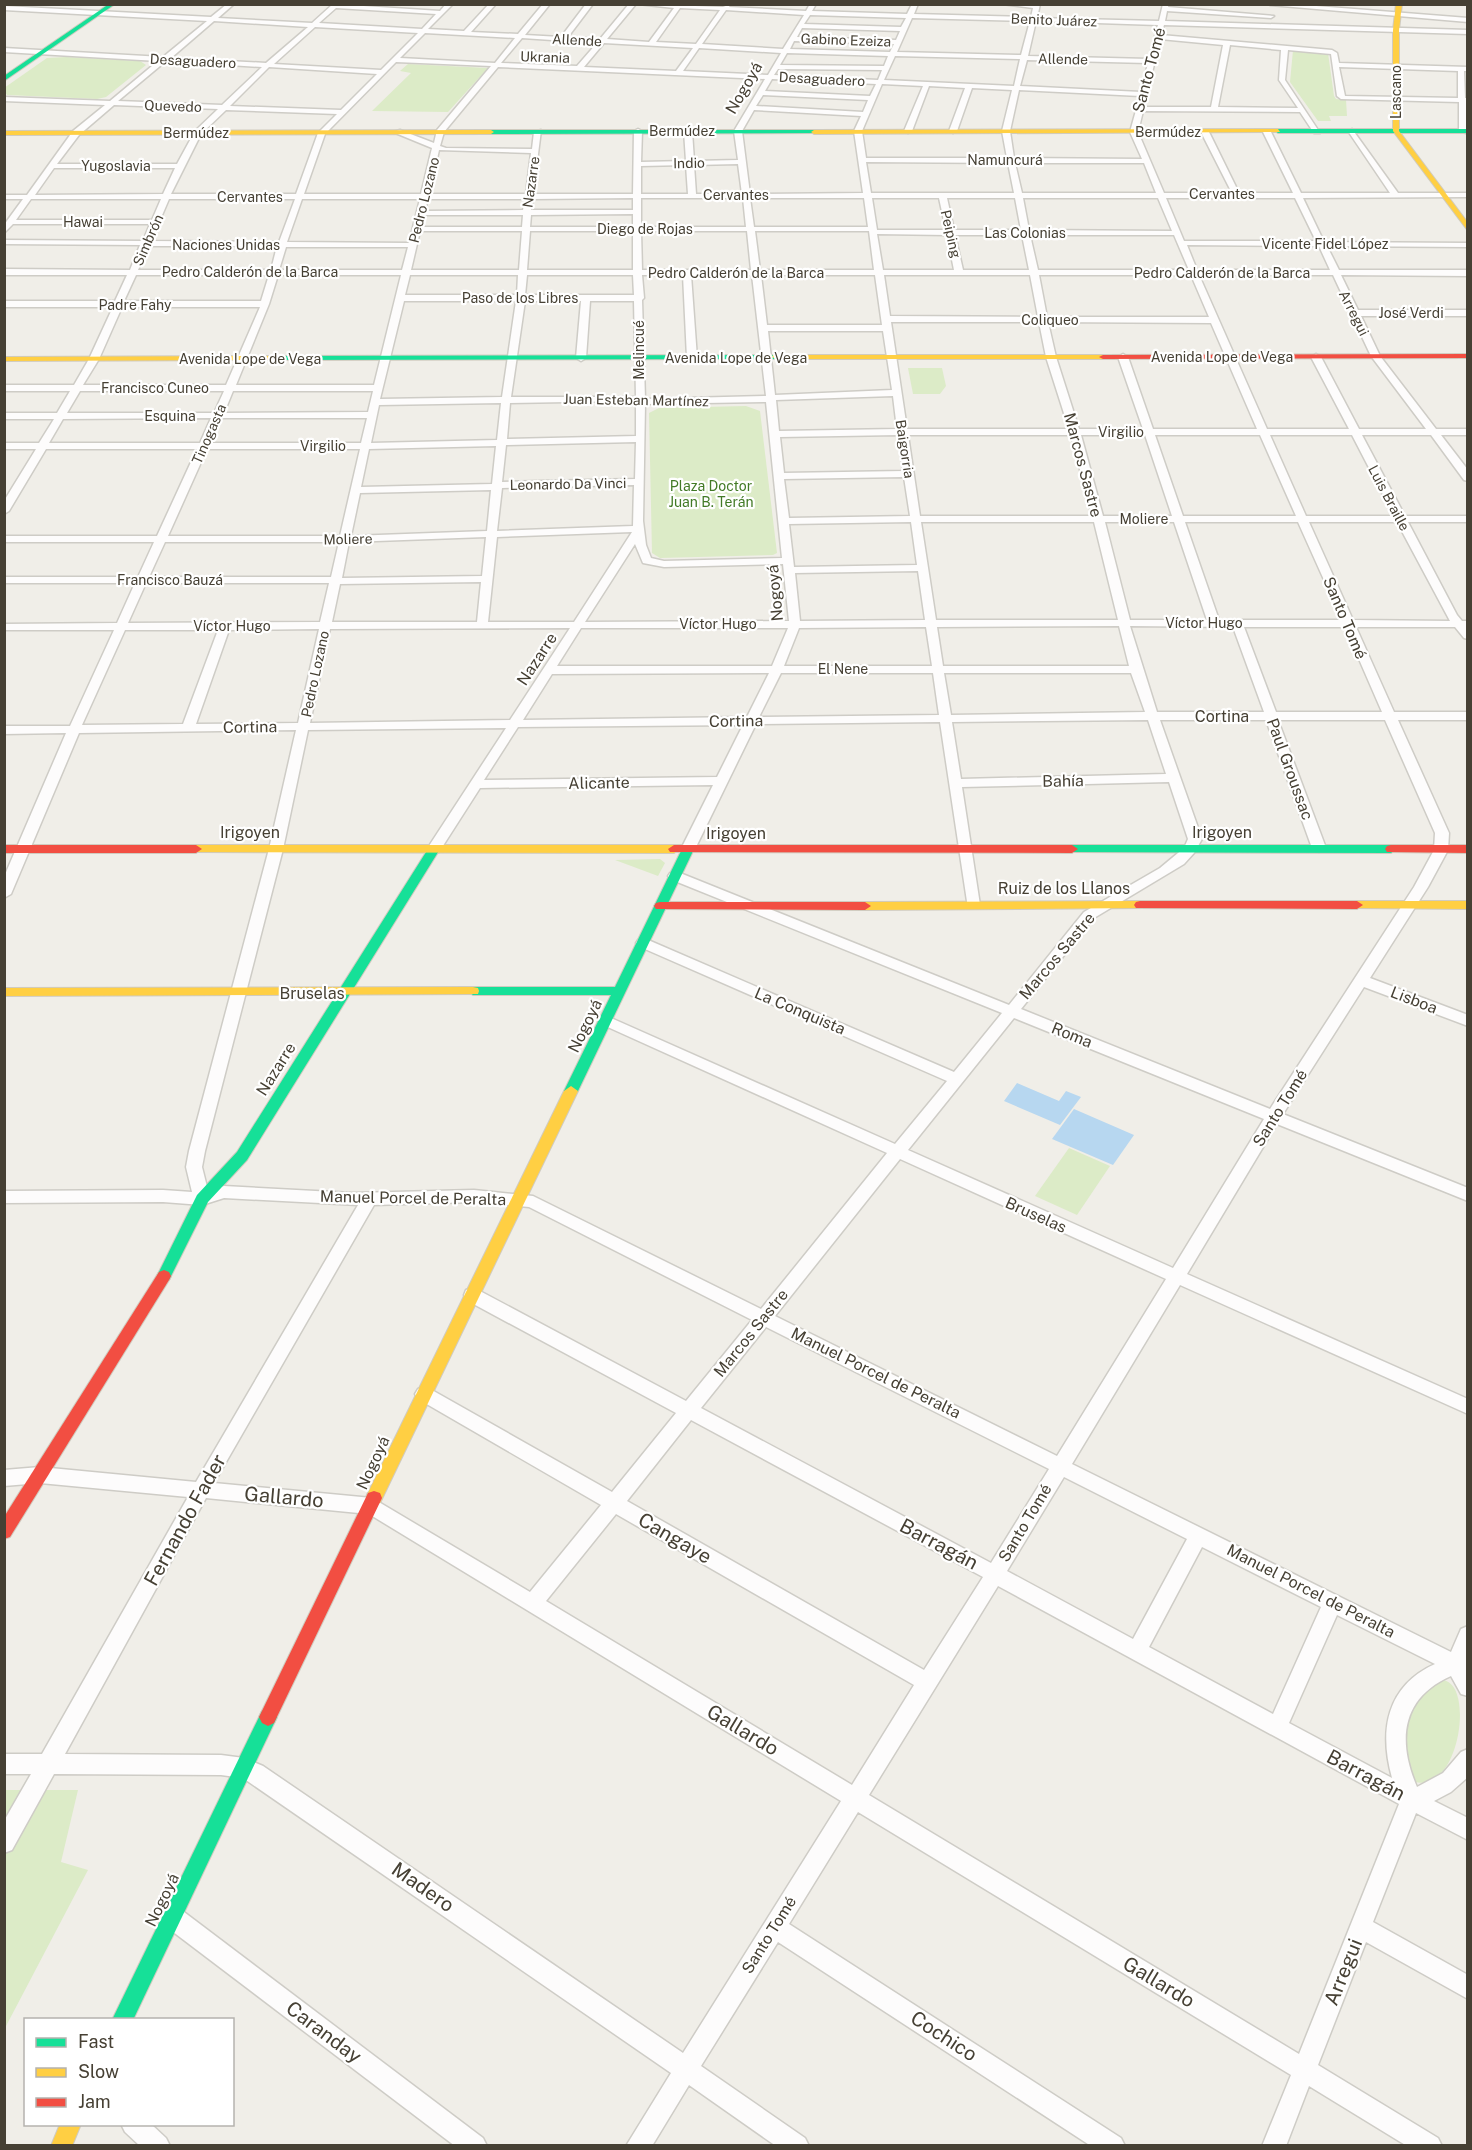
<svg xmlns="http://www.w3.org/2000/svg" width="1472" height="2150" font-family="'Public Sans',sans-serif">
	<rect width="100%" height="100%" fill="#f0eee8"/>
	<!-- green -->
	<g fill="#dcebc7">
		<polygon points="1293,50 1328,53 1334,96 1336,99 1346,100 1347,116 1329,116 1331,121 1318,121 1290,82"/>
		<polygon points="66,57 140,61 146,65 106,97 97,99 7,95 5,92 4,88 47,58"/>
		<polygon points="408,64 488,68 448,112 372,111 411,73 400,71"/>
		<polygon points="908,368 942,368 946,386 940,394 913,394"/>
		<polygon points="746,406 760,411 777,553 773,555 660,558 652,553 649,413 659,408"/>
		<polygon points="660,859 665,863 658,876 615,860"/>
		<polygon points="1069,1148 1110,1166 1077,1215 1035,1196"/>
		<path d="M1442,1680c30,2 20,90 -12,101 -25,9 -26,-18 -27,-35 0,-5 -2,-13 0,-18 3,-9 10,-25 16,-33 6,-6 16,-11 23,-15z"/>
		<polygon points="5,1790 78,1790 61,1862 88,1870 5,2028"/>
	</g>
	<!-- water -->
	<g fill="#b7d7f0">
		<polygon points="1017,1083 1059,1101 1066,1091 1081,1097 1060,1125 1004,1101"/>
		<polygon points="1074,1109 1134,1135 1113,1165 1052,1139"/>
	</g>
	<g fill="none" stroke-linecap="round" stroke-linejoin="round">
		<!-- street casing -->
		<g stroke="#ceccc6" stroke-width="3">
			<g id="street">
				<path d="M227,4h7l-16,14 94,5 21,-19 107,7 6,-7h7l-25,25 36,2 25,-27h7l-25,28 47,2 25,-30h7l-25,31 36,2 25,-33h7l-25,33 32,2 29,-35h7l-29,35 42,3 25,-34 -36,-4 85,3 8,-3 -2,3 77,4 4,-7h6l-4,7 95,3 5,-10h6l-4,10 117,3 2,-9 -31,-4h38l-3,14 122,3 4,-17h6l-1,3 106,9 -3,2 -104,-7 -2,10 303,9v4l-304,-9 -3,10 171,15 5,3 2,10 129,4v4h-4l1,27h3l-2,35 -7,-2v-29l-118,-3 -4,-3 -6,-42 -43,-4 -3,30 35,53h-6l-14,-21 -157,-1 -5,21 26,61h68l-31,-61 4,-2 4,2 30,61h54l-30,-61 4,-2 4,2 30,61h89l-42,-62 4,-2 46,64h70v4l-165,1 21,44 144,1v4l-141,-1 12,24h129v6l-127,-1 17,35h110v6h-107l19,40 56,73h32v6h-27l27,35v11l-4,-1 -33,-45h-69l43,81h63v6h-60l49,93 5,6h6v18l-4,-1 -9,-11h-99l38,85h74v8h-70l51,113 -1,17 -20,37 -58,91 98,37v11l-104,-39 -81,127 185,74v13l-191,-77 -90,150 281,125v15l-288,-129 -108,179 379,188 10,-23 7,-3v70l-7,-2 -10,-18c-50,22 -54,65 -34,111l26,-14 18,-21 7,-3v28l-17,15 -17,9 34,17v22l-52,-27 -43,109 95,53v24l-102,-57 -48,123 120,73 4,8h-35l-98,-60 -23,60h-24l29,-71 -433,-263 -69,112 332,214 4,8h-34l-313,-204 -77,124 104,72 4,8h-33l-87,-61 -37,61h-26l45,-73 -428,-295 -22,-3 -167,-1 -42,76 -8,3v-32l27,-47h-27v-20h38l146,-257 -148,-14 -36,3v-16l36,-3 156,15 162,-277 -134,-7 -22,7 -39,-3 -159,1v-12l159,-1 29,2 -6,-25 3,-16 80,-302 27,-119 -217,3 -68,161 -7,4v-21l62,-144 -62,1v-8h66l44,-96h-110v-6l113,-1 18,-40h-131v-6h134l16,-35h-150v-6h153l40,-87h-151l-37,62 -5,3v-13l32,-52h-32v-6h35l15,-24h-50v-6h53l13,-22h-66v-6h70l15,-26 24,-52h-109v-6h111l12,-26h-123v-6l126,1 10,-25 -136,-1v-4l139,1 7,-17h-137l-9,9v-8l19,-26h-19v-4h23l46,-64 32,-26 -101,-4v-4l106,4 48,-40 -154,-9v-4l159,9 44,-36 -203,-11v-4l207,11zM336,8l100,6 -14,15 -103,-6zM680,8l40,2 -24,34 -40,-2zM726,10l78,5 -21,34 -81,-5zM810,15l96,3 -5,9 -97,-3zM912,18l118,3 -9,34 -124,-3zM214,21l94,6 -42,36 -95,-5zM1036,21l122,4 -9,34 -121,-3zM315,27l103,6 -37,37 -107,-6zM802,28l98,3 -4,9 -99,-3zM425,33l90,5 -20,25 -95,-5zM522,38l75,5 -20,23 -76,-3zM1160,39l63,6 -12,62h-67zM794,41l100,3 -4,8 -100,-3zM604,43l89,5 -17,23 -92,-4zM1230,45l51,5 -2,30 19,28 -80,-1zM699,48l82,5 -13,22 -85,-4zM787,53l101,3 -4,10 -104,-1zM895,56l125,3 -6,27 -130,-6zM1027,60l121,3 -7,29 -121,-6zM166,61l96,6 -40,38 -104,-4zM396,62l95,4 -54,64 -3,13 -34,-13 -7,2 39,16 -11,46h-117l21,-60zM269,67l108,7 -36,36 -111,-4zM498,67l267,12 -31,52 4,29 -44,1 -2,-30 -4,-2 -4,2 2,30 -45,1 1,-31 -4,-2 -4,2 -1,63h-100l8,-64 -7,2 -2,17 -86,-1 -6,-2 4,-14zM1339,67l119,4v27l-113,-2zM778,69l104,1 -4,10 -104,-5zM772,79l104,5 -6,12 -105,-5zM882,84l41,2 -19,45 4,2 4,-2 17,-45 36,2 -16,43 4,2 4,-2 15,-43 40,2 -10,41 5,27h-141l-4,-27zM1019,90l121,6 -10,36 12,27 -128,-1 -4,-27zM763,95l105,5 -5,12 -107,-6zM114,105l104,4 -23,22 -18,33h-120l22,-29zM226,110l111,4 -19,19 -22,61h-125l30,-60zM754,110l107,6 -7,15 9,62 -113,1 -8,-63zM439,150l92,3 -5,41h-97zM866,162l142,1 6,30h-143zM1015,163h129l12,30h-134zM738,164l4,30h-46l-2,-29zM686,165l2,29h-47v-28zM54,168h121l-12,26 -128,1zM633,198v12h-102l2,-11zM641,198h102l3,29h-105zM750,198h114l4,29h-114zM872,198h67l7,32h-69zM947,198h68l6,32h-67zM1023,198h135l14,33 -143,-1zM1166,198h129l21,43h-132zM31,199h130l-9,21h-136zM169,199h126l-16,43 -128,-1zM302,199h118l-11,44 -122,-1zM428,199h97l-2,11 -98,1zM633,214v13h-103l1,-12zM424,215h99l-1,12h-101zM420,231h102l-3,39h-108zM530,231h103v39h-106zM641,231h106l4,39h-109zM755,231h114l5,39h-114zM877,234l70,1 7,35h-71zM955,235h67l7,35h-66zM1030,235h144l15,35h-151zM1187,245l132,1 11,24h-133zM149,246h128l-6,24h-133zM286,247h122l-6,23h-123zM136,275h133l-8,26h-137zM278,275h123l-27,110h-138l33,-81zM410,275h108l-1,20h-112zM527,275h106l1,20h-109zM642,275h41l4,83 5,3 5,-3 -6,-83h61l14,121 -121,3 -3,-99 2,-2zM761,275h114l7,50h-115zM884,275h146l8,42 -148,-1zM1039,275h152l18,42h-162zM1199,275h134l38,81 55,73h-67l-38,-72 -5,-3 -5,3 38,72h-82zM404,301h112l-14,96 -122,2zM525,301h56l-5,57 5,3 5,-3 4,-57h44l2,96h-125zM122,307h138l-34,78h-143l16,-26zM891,322h148l7,35 23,72h-162zM1048,322l163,1 46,106h-104l-25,-72 -5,-3 -5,3 25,72h-64l-23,-72zM768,331h115l9,59 -117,5zM80,391h144l-10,22h-147zM233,391h140l-5,21 -144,1zM893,396l4,33 -118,2 -3,-31zM626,401l10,2v33l-129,3 3,-36zM766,402l16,156 -118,3 -13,-3 -5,-13 -3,-24 2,-117zM501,403l-4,37 -126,3 8,-38zM211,418l-11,25h-151l14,-24zM221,418h146l-6,25h-151zM898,435l5,36 -119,2 -4,-36zM908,435h163l21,81h-172zM1081,435h64l27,81h-69zM1155,435h105l36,81h-113zM1270,435h82l42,81h-88zM636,442l-1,37 -133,3 4,-37zM496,446l-4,38 -131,3 8,-38zM207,449h153l-20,87h-172zM904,477l6,39 -121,2 -5,-39zM634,485l-1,41 -136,5 5,-43zM491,490l-4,41 -136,5 9,-43zM911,522l6,43 -123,2 -5,-43zM921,522h173l24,98h-182zM1105,522h69l33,98h-77zM1185,522h113l44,98h-123zM1309,522h88l53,99 -97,-1zM632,532l-58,90h-86l9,-85zM486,537l-4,39 -140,2 7,-36zM165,542h174l-8,35h-182zM635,544l8,19 21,4 119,-3 6,57 -204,1zM918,571l7,49 -125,1 -5,-48zM481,582l-4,40h-145l8,-38zM146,583h183l-9,39 -192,1zM1119,626l10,40h-186l-6,-39zM1130,626l103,1 31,85h-107zM926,627l6,39h-148l15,-38zM1244,627h101l37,85h-106zM570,628l-60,92 -200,3 20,-94zM581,628h207l-16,38h-215zM319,629l-21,94 -102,1 33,-94zM125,630h93l-35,94 -101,1zM769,673l-22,44 -224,3 29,-46zM781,673h152l6,42 -180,2zM944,673h187l14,39 -194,3zM1148,720l18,54 -205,5 -9,-57zM1160,720h106l46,128 7,4 7,-4 -48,-128h107l50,113 -1,17 -20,37 -144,222 -249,-100 73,-91 90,-54 10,-11 8,-14zM940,722l28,186h10l2,-3 -18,-118 207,-5 19,57 -4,9 -24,20 -76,44 -75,93 -329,-132h-10l-2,3 2,3 332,134 -48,59 -306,-132h-10l-2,3 2,3 309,135 -52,63 -284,-126h-10l-2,3 2,3 286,129 -126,156 -228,-113 -59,-6 -121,3 -129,-7 -16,5 -6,-24 3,-16 78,-302 25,-119 198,-2 -79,121 2,3h10l41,-64 233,-3 -32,64 7,4 7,-4 61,-125zM743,725l-26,52 -233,3 34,-53zM1014,1018l250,101 -91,149 -265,-118zM900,1159l266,120 -109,177 -282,-140zM474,1202l55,5 223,113 -66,81 -208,-111 -6,-2 -6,2 -2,5 2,5 210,113 -64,79 -182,-103 -6,-2 -6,2 -3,5 3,5 183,106 -71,87 -158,-94 -158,-15 160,-278zM766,1327l283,142 -58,94 -290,-155zM691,1420l292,157 -59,93 -297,-169zM1064,1477l123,62 -54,100 -126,-68zM206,1498l163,16 472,287 -158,252 -420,-287 -19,-8 -23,-3 -156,-1zM616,1514l298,171 -62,100 -306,-184zM1202,1547l119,60 -48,107 -124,-67zM998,1586l401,218 -100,250 -430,-259zM1337,1615l98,49c-49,22 -56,67 -43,114l-103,-55z"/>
				<polygon points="1291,4 1468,18 1468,22 1270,5"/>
				<polygon points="172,1906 180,1909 483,2138 487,2146 455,2146 164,1925 161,1917 164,1909"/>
				<polygon points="121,2124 151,2124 166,2138 170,2146 140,2146 125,2132"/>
			</g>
		</g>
		<!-- fast casing -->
		<g stroke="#d0cbbf" stroke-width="2">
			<g id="fast">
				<polygon points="109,4 115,4 4,81 4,76"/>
				<polygon points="1468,129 1468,133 1278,133 1275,131 1278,129"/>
				<polygon points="814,130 816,133 491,134 488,132 491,130"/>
				<polygon points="776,355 780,357 779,359 269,360 265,358 269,356"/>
				<polygon points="434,845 440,849 247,1160 208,1202 169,1280 164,1282 159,1280 157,1276 197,1195 237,1152 428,849"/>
				<polygon points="688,845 694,849 578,1091 571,1096 566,1094 564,1091 611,995 473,995 467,991 473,987 615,987 682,849"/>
				<polygon points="1072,845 1391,845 1397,849 1391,853 1068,852 1066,849 1068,846"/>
				<polygon points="268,1708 274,1711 277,1717 133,2020 112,2020 262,1711"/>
			</g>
		</g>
		<!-- slow casing -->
		<g stroke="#d0cbbf" stroke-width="2">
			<g id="slow">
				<polygon points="1396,4 1402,4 1399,30 1399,131 1468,223 1468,231 1393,131 1393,30"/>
				<polygon points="1278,129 1280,132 814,134 811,132 814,130"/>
				<polygon points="4,131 491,130 494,132 491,134 4,135"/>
				<polygon points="773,355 1103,355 1107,357 1103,359 776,359 772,357"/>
				<polygon points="272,356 273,358 269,360 4,361 4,357"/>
				<polygon points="196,845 674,845 680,849 674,853 192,852 190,849 192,846"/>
				<polygon points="1140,901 1144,902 1146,905 1144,908 865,910 859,906 865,902"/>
				<polygon points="1357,901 1468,901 1468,909 1353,908 1351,905 1353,902"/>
				<polygon points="473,987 478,988 479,991 478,994 4,996 4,988"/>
				<polygon points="571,1086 578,1091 380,1503 374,1505 368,1503 366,1498 368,1493 564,1091"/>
				<polygon points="60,2124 81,2124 72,2146 51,2146"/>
			</g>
		</g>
		<!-- jam casing -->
		<g stroke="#d0cbbf" stroke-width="2">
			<g id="jam">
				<polygon points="1468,354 1468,358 1103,359 1099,357 1103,355"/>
				<polygon points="4,845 196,845 202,849 196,853 4,853"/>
				<polygon points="674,845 1072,845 1078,849 1072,853 670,852 668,849"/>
				<polygon points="1391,845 1468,845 1468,853 1387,852 1385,849 1387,846"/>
				<polygon points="1140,901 1357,901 1363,905 1357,909 1136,908 1134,905 1136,902"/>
				<polygon points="660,902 865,902 871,906 865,910 656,909 654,906 656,903"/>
				<polygon points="164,1270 169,1272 171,1276 169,1280 10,1537 4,1539 4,1517 159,1272"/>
				<polygon points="374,1491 380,1493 382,1498 274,1723 268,1726 262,1723 259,1717 262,1711 368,1493"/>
			</g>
		</g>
		<!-- street -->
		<use href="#street" fill="#fdfcfc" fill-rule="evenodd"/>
		<!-- fast -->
		<use href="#fast" fill="#16e098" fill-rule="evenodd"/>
		<!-- slow -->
		<use href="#slow" fill="#ffcf43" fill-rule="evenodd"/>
		<!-- jam -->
		<use href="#jam" fill="#f24e42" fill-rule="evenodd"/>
	</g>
	<g text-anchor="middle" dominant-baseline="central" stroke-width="4.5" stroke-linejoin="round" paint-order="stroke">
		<!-- far-street labels -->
		<g font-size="14" fill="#464034" stroke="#fff">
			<text transform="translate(1054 20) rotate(2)">Benito Juárez</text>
			<text transform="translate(577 40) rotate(3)">Allende</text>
			<text transform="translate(846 40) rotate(2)">Gabino Ezeiza</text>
			<text transform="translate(545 57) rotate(2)">Ukrania</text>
			<text transform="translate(1063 59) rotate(1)">Allende</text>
			<text transform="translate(193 61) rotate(3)">Desaguadero</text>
			<text transform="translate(822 79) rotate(3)">Desaguadero</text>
			<text transform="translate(1396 92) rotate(-90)">Lascano</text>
			<text transform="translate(173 106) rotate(2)">Quevedo</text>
			<text x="682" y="131">Bermúdez</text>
			<text x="1168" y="132">Bermúdez</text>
			<text x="196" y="133">Bermúdez</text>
			<text x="1005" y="160">Namuncurá</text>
			<text transform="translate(689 163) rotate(-1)">Indio</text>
			<text x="116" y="166">Yugoslavia</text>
			<text transform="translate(531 182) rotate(-82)">Nazarre</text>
			<text x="1222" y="194">Cervantes</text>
			<text x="736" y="195">Cervantes</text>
			<text x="250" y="197">Cervantes</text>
			<text transform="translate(424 200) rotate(-76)">Pedro Lozano</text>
			<text x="83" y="222">Hawai</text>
			<text x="645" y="229">Diego de Rojas</text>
			<text x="1025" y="233">Las Colonias</text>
			<text transform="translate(951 234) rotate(77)">Peiping</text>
			<text transform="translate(148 240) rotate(-66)">Simbrón</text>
			<text x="1325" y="244">Vicente Fidel López</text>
			<text x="226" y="245">Naciones Unidas</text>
			<text x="250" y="272">Pedro Calderón de la Barca</text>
			<text x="736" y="273">Pedro Calderón de la Barca</text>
			<text x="1222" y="273">Pedro Calderón de la Barca</text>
			<text x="520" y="298">Paso de los Libres</text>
			<text x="135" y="305">Padre Fahy</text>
			<text transform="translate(1354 313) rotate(63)">Arregui</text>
			<text x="1411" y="313">José Verdi</text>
			<text x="1050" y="320">Coliqueo</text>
			<text transform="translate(639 350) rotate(-90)">Melincué</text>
			<text x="1222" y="357">Avenida Lope de Vega</text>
			<text x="736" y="358">Avenida Lope de Vega</text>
			<text x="250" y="359">Avenida Lope de Vega</text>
			<text x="155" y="388">Francisco Cuneo</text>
			<text transform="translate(636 400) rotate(1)">Juan Esteban Martínez</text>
			<text x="170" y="416">Esquina</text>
			<text x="1121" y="432">Virgilio</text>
			<text transform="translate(209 434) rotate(-66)">Tinogasta</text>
			<text x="323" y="446">Virgilio</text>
			<text transform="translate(905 449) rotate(81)">Baigorria</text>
			<text transform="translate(568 484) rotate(-1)">Leonardo Da Vinci</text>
			<text transform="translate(1389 498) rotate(62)">Luis Braille</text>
			<text x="1144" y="519">Moliere</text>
			<text transform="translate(348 539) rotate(-1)">Moliere</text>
			<text x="170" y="580">Francisco Bauzá</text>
			<text x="1204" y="623">Víctor Hugo</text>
			<text x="718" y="624">Víctor Hugo</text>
			<text x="232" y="626">Víctor Hugo</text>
			<text x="843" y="669">El Nene</text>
			<text transform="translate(315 674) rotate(-78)">Pedro Lozano</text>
		</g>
		<!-- far-park labels -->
		<g font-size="14" fill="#427a26" stroke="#fff">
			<text x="711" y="486">Plaza Doctor<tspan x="711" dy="16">Juan B. Terán</tspan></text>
		</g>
		<!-- street labels -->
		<g font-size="16" fill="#464034" stroke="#fff">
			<text transform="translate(1149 70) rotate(-75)">Santo Tomé</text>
			<text transform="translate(744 88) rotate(-60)">Nogoyá</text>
			<text transform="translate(1083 465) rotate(75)">Marcos Sastre</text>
			<text transform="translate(775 593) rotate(-95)">Nogoyá</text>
			<text transform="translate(1345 618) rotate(67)">Santo Tomé</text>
			<text transform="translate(537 659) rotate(-57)">Nazarre</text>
			<text x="1222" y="716">Cortina</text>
			<text transform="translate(736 721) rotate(-1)">Cortina</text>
			<text transform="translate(250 727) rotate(-1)">Cortina</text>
			<text transform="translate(1290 769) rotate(70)">Paul Groussac</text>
			<text transform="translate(1063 781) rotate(-1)">Bahía</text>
			<text transform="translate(599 783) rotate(-1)">Alicante</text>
			<text x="250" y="832">Irigoyen</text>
			<text x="1222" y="832">Irigoyen</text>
			<text x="736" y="833">Irigoyen</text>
			<text x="1064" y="888">Ruiz de los Llanos</text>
			<text transform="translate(1057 956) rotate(-50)">Marcos Sastre</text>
			<text x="312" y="993">Bruselas</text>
			<text transform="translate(1414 1000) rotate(21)">Lisboa</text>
			<text transform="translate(800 1011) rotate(23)">La Conquista</text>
			<text transform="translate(585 1026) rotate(-64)">Nogoyá</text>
			<text transform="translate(1072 1035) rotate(22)">Roma</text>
			<text transform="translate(276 1069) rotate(-58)">Nazarre</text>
			<text transform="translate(1280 1108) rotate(-58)">Santo Tomé</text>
			<text transform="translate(413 1198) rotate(1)">Manuel Porcel de Peralta</text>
			<text transform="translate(1036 1215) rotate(24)">Bruselas</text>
			<text transform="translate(751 1333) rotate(-51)">Marcos Sastre</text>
			<text transform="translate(876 1373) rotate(26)">Manuel Porcel de Peralta</text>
			<text transform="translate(373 1463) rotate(-65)">Nogoyá</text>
			<text transform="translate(1025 1523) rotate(-59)">Santo Tomé</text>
			<text transform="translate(1311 1591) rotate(27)">Manuel Porcel de Peralta</text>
			<text transform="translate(162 1900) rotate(-64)">Nogoyá</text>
			<text transform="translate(769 1935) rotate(-58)">Santo Tomé</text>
		</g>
		<!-- near-street labels -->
		<g font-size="20" fill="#464034" stroke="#fff">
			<text transform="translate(284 1497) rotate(5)">Gallardo</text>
			<text transform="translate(185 1520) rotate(-61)">Fernando Fader</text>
			<text transform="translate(675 1538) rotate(30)">Cangaye</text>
			<text transform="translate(939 1544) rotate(28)">Barragán</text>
			<text transform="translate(743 1730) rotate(31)">Gallardo</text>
			<text transform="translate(1366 1775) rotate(28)">Barragán</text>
			<text transform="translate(423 1887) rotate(35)">Madero</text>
			<text transform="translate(1343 1972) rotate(-68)">Arregui</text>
			<text transform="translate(1159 1982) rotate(31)">Gallardo</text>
			<text transform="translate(324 2032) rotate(37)">Caranday</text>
			<text transform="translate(944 2036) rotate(33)">Cochico</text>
		</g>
	</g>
	<!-- border -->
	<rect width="1472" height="2150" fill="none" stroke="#464034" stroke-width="12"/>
	<!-- legend -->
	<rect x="24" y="2018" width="210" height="108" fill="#ffffff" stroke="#b5b3ae" stroke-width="1.5"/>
	<rect x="36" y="2038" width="30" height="9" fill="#16e098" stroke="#b5b3ae" stroke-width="1.5"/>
	<text x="78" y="2048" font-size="18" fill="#464034">Fast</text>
	<rect x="36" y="2068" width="30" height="9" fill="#ffcf43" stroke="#b5b3ae" stroke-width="1.5"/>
	<text x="78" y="2078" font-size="18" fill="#464034">Slow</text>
	<rect x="36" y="2098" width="30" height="9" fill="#f24e42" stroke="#b5b3ae" stroke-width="1.5"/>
	<text x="78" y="2108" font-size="18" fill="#464034">Jam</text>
</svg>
